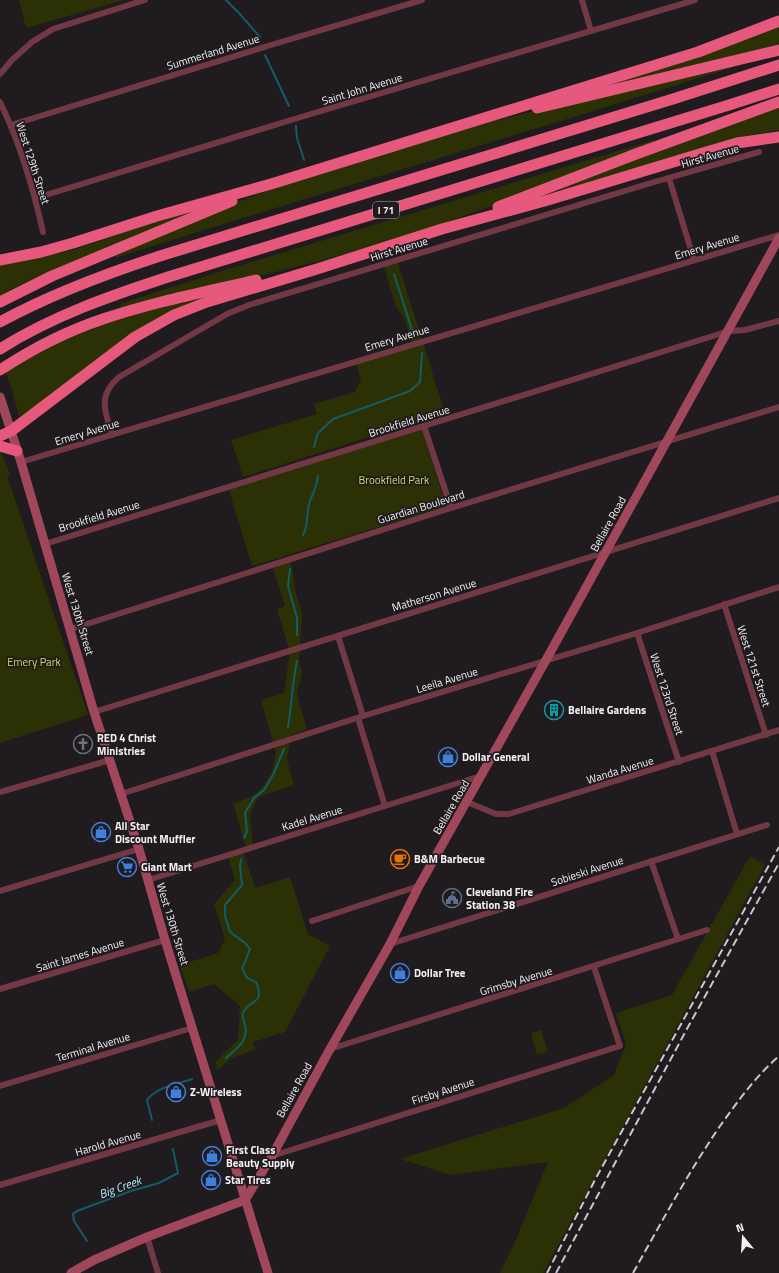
<svg xmlns="http://www.w3.org/2000/svg" width="779" height="1273" font-family="'Titillium Web',sans-serif">
	<rect width="100%" height="100%" fill="#1f1b1f"/>
	<!-- green -->
	<g fill="#2c3105">
		<polygon points="19,0 124,0 26,28"/>
		<polygon points="779,26 779,44 729,58 602,87"/>
		<path d="M733,64l1,3c-206,65 -413,126 -619,191l-1,-4 107,-46 65,-24 195,-60z"/>
		<polygon points="779,107 779,130 745,136 562,190 560,188 626,163"/>
		<path d="M654,140l2,2c-25,9 -50,18 -74,27 -44,18 -88,37 -133,52 -106,38 -218,62 -328,87l-1,-4 92,-30z"/>
		<polygon points="181,213 182,216 43,274 11,289 0,296 0,265 73,250"/>
		<polygon points="398,263 445,413 243,477 231,440 317,414 314,404 355,392 361,379 356,364 413,347 404,317 396,307 384,267"/>
		<polygon points="231,289 186,305 27,414 19,416 6,371 69,337 128,316"/>
		<polygon points="422,429 446,506 252,566 229,490"/>
		<polygon points="0,453 2,454 10,474 7,476 88,715 0,743"/>
		<polygon points="291,562 295,589 302,614 299,662 302,673 297,694 307,730 291,735 287,759 294,785 258,797 250,816 253,845 246,847 233,803 249,798 262,788 272,772 276,753 261,700 284,693 290,652 277,609 285,606 273,568"/>
		<polygon points="243,852 255,888 290,877 308,934 330,946 285,1032 253,1042 255,1050 231,1058 218,1070 215,1062 238,1040 240,1006 214,984 189,992 180,965 218,953 225,939 214,904 235,880 228,857"/>
		<polygon points="750,856 765,865 543,1273 500,1273 514,1244 548,1162 451,1175 400,1159 564,1108 614,1075 626,1044 616,1013 672,995"/>
		<polygon points="541,1030 548,1052 537,1055 531,1033"/>
	</g>
	<g fill="none" stroke-linecap="round" stroke-linejoin="round">
		<!-- stream -->
		<g stroke="#125c6a" stroke-width="2">
			<polyline points="226,0 239,13 260,37"/>
			<polyline points="265,55 289,106"/>
			<polyline points="296,126 297,138 304,160"/>
			<polyline points="394,274 413,333"/>
			<polyline points="314,447 318,433 333,419 410,391 420,382 422,353"/>
			<path d="M303,535c6,-11 3,-23 7,-34 4,-11 7,-13 8,-25"/>
			<polyline points="290,569 288,586 297,618 297,635"/>
			<path d="M288,727c4,-22 4,-44 9,-66"/>
			<polyline points="244,838 247,831 245,813 254,798 264,790 273,775 284,749"/>
			<path d="M226,1058c10,-9 23,-17 19,-33 -1,-3 -3,-8 -2,-12 6,-15 23,-7 13,-31l-9,-4 -5,-10 3,-6 5,-13 -5,-6 -15,-11 -5,-16v-11l17,-20 -2,-19 1,-7"/>
			<path d="M152,1120l-5,-20c9,-13 31,-16 45,-21"/>
			<polyline points="87,1241 74,1221 73,1214 77,1211 131,1191 159,1183 178,1173 173,1149"/>
		</g>
		<!-- street -->
		<g stroke="#723945" stroke-width="6">
			<polyline points="582,0 591,31"/>
			<polyline points="0,74 12,60 32,42 53,29 145,0"/>
			<path d="M0,102c20,41 33,85 43,130"/>
			<polyline points="11,125 271,45 422,0"/>
			<polyline points="669,178 694,260"/>
			<polyline points="36,198 301,117 695,0"/>
			<polyline points="424,426 451,508"/>
			<path d="M112,435c-7,-24 -15,-39 7,-58l108,-63 22,-9 402,-122 108,-31"/>
			<polyline points="21,462 779,235"/>
			<polyline points="45,544 729,331 745,330 779,321"/>
			<polyline points="724,604 766,735"/>
			<polyline points="71,629 451,508 779,407"/>
			<polyline points="637,633 679,762"/>
			<polyline points="338,636 363,716"/>
			<polyline points="94,712 779,498"/>
			<polyline points="358,718 385,806"/>
			<polyline points="712,751 737,834"/>
			<polyline points="0,792 110,760"/>
			<polyline points="121,794 363,716 637,633 779,587"/>
			<polyline points="467,802 496,814 509,814 779,730"/>
			<polyline points="651,861 678,939"/>
			<polyline points="148,880 481,776"/>
			<polyline points="0,891 139,849"/>
			<polyline points="312,921 419,886"/>
			<polyline points="390,944 767,825"/>
			<polyline points="0,989 165,940"/>
			<polyline points="330,1049 707,930"/>
			<polyline points="0,1086 192,1028"/>
			<polyline points="272,1156 620,1046 594,967"/>
			<polyline points="0,1185 221,1120"/>
			<polyline points="147,1237 158,1273"/>
		</g>
		<!-- secondary -->
		<g stroke="#a1475b" stroke-width="9">
			<polyline points="0,397 21,462 94,712 139,849 165,940 268,1273"/>
			<polyline points="71,1273 94,1260 147,1237 245,1200 272,1156 330,1049 390,944 419,886 546,660 779,238"/>
		</g>
		<!-- highway -->
		<g stroke="#e6587c" stroke-width="11">
			<polyline points="537,108 779,50"/>
			<polyline points="498,207 636,154 779,102"/>
			<polyline points="0,260 41,252 73,243 157,216 271,184 698,52 779,21"/>
			<polyline points="0,302 52,276 232,201"/>
			<path d="M0,322c51,-28 105,-48 160,-66l513,-157 106,-34"/>
			<path d="M0,349c52,-33 110,-53 168,-72l561,-172 50,-16"/>
			<path d="M0,370c32,-21 67,-39 103,-51 50,-17 102,-27 153,-39"/>
			<polyline points="0,436 11,431 135,337 174,315 207,302 317,269 442,229 548,200 703,153 737,143 779,137"/>
			<polyline points="0,446 17,451"/>
		</g>
		<!-- rail -->
		<g stroke="#cac7ca" stroke-width="2" stroke-dasharray="8 4" stroke-linecap="butt">
			<polyline points="547,1273 596,1178 779,847"/>
			<polyline points="556,1273 688,1027 779,863"/>
			<path d="M633,1273c28,-50 55,-100 87,-147 18,-25 36,-50 59,-70"/>
		</g>
	</g>
	<!-- icons -->
	<defs>
		<g id="building-ring" transform="scale(1)"><circle r="9.5" fill="#1f1b1f" stroke="#0f9aa8" stroke-width="1.5"/><path d="M-4-6H4V6H1V3H-1V6H-4ZM-2.5-4.3h1.7v1.8h-1.7ZM.8-4.3h1.7v1.8H.8ZM-2.5-1h1.7V.8h-1.7ZM.8-1h1.7V.8H.8Z" fill="#0f9aa8"/></g>
		<g id="church-ring" transform="scale(1)"><circle r="9.5" fill="#1f1b1f" stroke="#6b7280" stroke-width="1.5"/><path d="M-1.2-6h2.4v3.5h3.3v2.4h-3.3V6h-2.4V-.1h-3.3v-2.4h3.3Z" fill="#6b7280"/></g>
		<g id="shop-ring" transform="scale(1)"><circle r="9.5" fill="#1f1b1f" stroke="#3f7fe0" stroke-width="1.5"/><path d="M-5-2.5h2.3a2.7 3.5 0 0 1 5.4 0H5L5.5 6h-11ZM-1.5-2.5h3a1.5 2.3 0 0 0-3 0Z" fill="#3f7fe0"/></g>
		<g id="cafe-ring" transform="scale(1)"><circle r="9.5" fill="#1f1b1f" stroke="#e8710a" stroke-width="1.5"/><path d="M-5.5-4.5H6V0H3Q3 3.5 0 3.5H-2.5Q-5.5 3.5-5.5 0ZM3-3.2v2h1.7v-2ZM-6 4.5H4V6H-6Z" fill="#e8710a"/></g>
		<g id="supermarket-ring" transform="scale(1)"><circle r="9.5" fill="#1f1b1f" stroke="#3f7fe0" stroke-width="1.5"/><path d="M-6-5.5h2.5l.6 2H6L4.5 2H-2.5L-4.4-4H-6ZM-1.5 3.2a1.3 1.3 0 1 0 .1 0ZM3 3.2a1.3 1.3 0 1 0 .1 0Z" fill="#3f7fe0"/></g>
		<g id="civic-ring" transform="scale(1)"><circle r="9.5" fill="#1f1b1f" stroke="#5c6f8a" stroke-width="1.5"/><path d="M-.6-6.5H3V-4.5H.6V-3L4-1V1h2V6H-6V1h2V-1L-.6-3ZM-1.2 2.5V6h2.4V2.5Z" fill="#5c6f8a"/></g>
	</defs>
	<g fill-rule="evenodd">
		<use href="#building-ring" x="554" y="710"/>
		<use href="#church-ring" x="83" y="744"/>
		<use href="#shop-ring" x="448" y="757"/>
		<use href="#shop-ring" x="101" y="832"/>
		<use href="#cafe-ring" x="400" y="859"/>
		<use href="#supermarket-ring" x="127" y="867"/>
		<use href="#civic-ring" x="452" y="898"/>
		<use href="#shop-ring" x="400" y="973"/>
		<use href="#shop-ring" x="176" y="1092"/>
		<use href="#shop-ring" x="212" y="1156"/>
		<use href="#shop-ring" x="211" y="1180"/>
	</g>
	<g text-anchor="middle" dominant-baseline="central" stroke-width="3.5" stroke-linejoin="round" paint-order="stroke">
		<!-- shield labels -->
		<rect fill="#1f1b1f" stroke="#b3b0b3" stroke-width="1" x="373" y="202" width="26" height="16" rx="3"/>
		<g font-size="10" font-weight="bold" fill="#f3f0f3">
			<text x="386" y="210">I 71</text>
		</g>
		<!-- street labels -->
		<g font-size="11" fill="#f3f0f3" stroke="#1f1b1f">
			<text transform="translate(213 52) rotate(-17)">Summerland Avenue</text>
			<text transform="translate(362 89) rotate(-17)">Saint John Avenue</text>
			<text transform="translate(710 156) rotate(-16)">Hirst Avenue</text>
			<text transform="translate(33 163) rotate(72)">West 129th Street</text>
			<text transform="translate(707 246) rotate(-17)">Emery Avenue</text>
			<text transform="translate(399 249) rotate(-17)">Hirst Avenue</text>
			<text transform="translate(397 338) rotate(-17)">Emery Avenue</text>
			<text transform="translate(409 421) rotate(-17)">Brookfield Avenue</text>
			<text transform="translate(87 432) rotate(-17)">Emery Avenue</text>
			<text transform="translate(421 507) rotate(-17)">Guardian Boulevard</text>
			<text transform="translate(99 516) rotate(-17)">Brookfield Avenue</text>
			<text transform="translate(608 524) rotate(-61)">Bellaire Road</text>
			<text transform="translate(434 595) rotate(-17)">Matherson Avenue</text>
			<text transform="translate(78 614) rotate(73)">West 130th Street</text>
			<text transform="translate(754 666) rotate(72)">West 121st Street</text>
			<text transform="translate(447 680) rotate(-17)">Leeila Avenue</text>
			<text transform="translate(667 694) rotate(72)">West 123rd Street</text>
			<text transform="translate(620 770) rotate(-17)">Wanda Avenue</text>
			<text transform="translate(451 807) rotate(-60)">Bellaire Road</text>
			<text transform="translate(312 818) rotate(-17)">Kadel Avenue</text>
			<text transform="translate(587 871) rotate(-18)">Sobieski Avenue</text>
			<text transform="translate(173 924) rotate(73)">West 130th Street</text>
			<text transform="translate(80 955) rotate(-17)">Saint James Avenue</text>
			<text transform="translate(516 981) rotate(-17)">Grimsby Avenue</text>
			<text transform="translate(93 1047) rotate(-17)">Terminal Avenue</text>
			<text transform="translate(294 1090) rotate(-61)">Bellaire Road</text>
			<text transform="translate(443 1091) rotate(-18)">Firsby Avenue</text>
			<text transform="translate(108 1143) rotate(-16)">Harold Avenue</text>
		</g>
		<!-- park labels -->
		<g font-size="11" fill="#cadc62" stroke="#1f1b1f">
			<text x="394" y="480">Brookfield Park</text>
			<text x="34" y="662">Emery Park</text>
		</g>
		<!-- poi labels -->
		<g font-size="11" font-weight="bold" fill="#f3f0f3" stroke="#1f1b1f" text-anchor="start">
			<text x="568" y="710">Bellaire Gardens</text>
			<text x="97" y="738">RED 4 Christ<tspan x="97" dy="13">Ministries</tspan></text>
			<text x="462" y="757">Dollar General</text>
			<text x="115" y="826">All Star<tspan x="115" dy="13">Discount Muffler</tspan></text>
			<text x="414" y="859">B&amp;M Barbecue</text>
			<text x="141" y="867">Giant Mart</text>
			<text x="466" y="892">Cleveland Fire<tspan x="466" dy="13">Station 38</tspan></text>
			<text x="414" y="973">Dollar Tree</text>
			<text x="190" y="1092">Z-Wireless</text>
			<text x="226" y="1150">First Class<tspan x="226" dy="13">Beauty Supply</tspan></text>
			<text x="225" y="1180">Star Tires</text>
		</g>
		<!-- water labels -->
		<g font-size="12" font-style="italic" fill="#b1e8f6" stroke="#1f1b1f">
			<text transform="translate(120 1187) rotate(-20)">Big Creek</text>
		</g>
	</g>
	<!-- north arrow -->
	<g transform="translate(743 1237) rotate(342)" stroke="#1f1b1f" stroke-width="3" paint-order="stroke">
	<path d="M0-3L7 15L0 10L-7 15Z" fill="#f3f0f3"/>
	<text y="-6" font-size="11" font-weight="bold" text-anchor="middle" fill="#f3f0f3">N</text>
	</g>
</svg>
